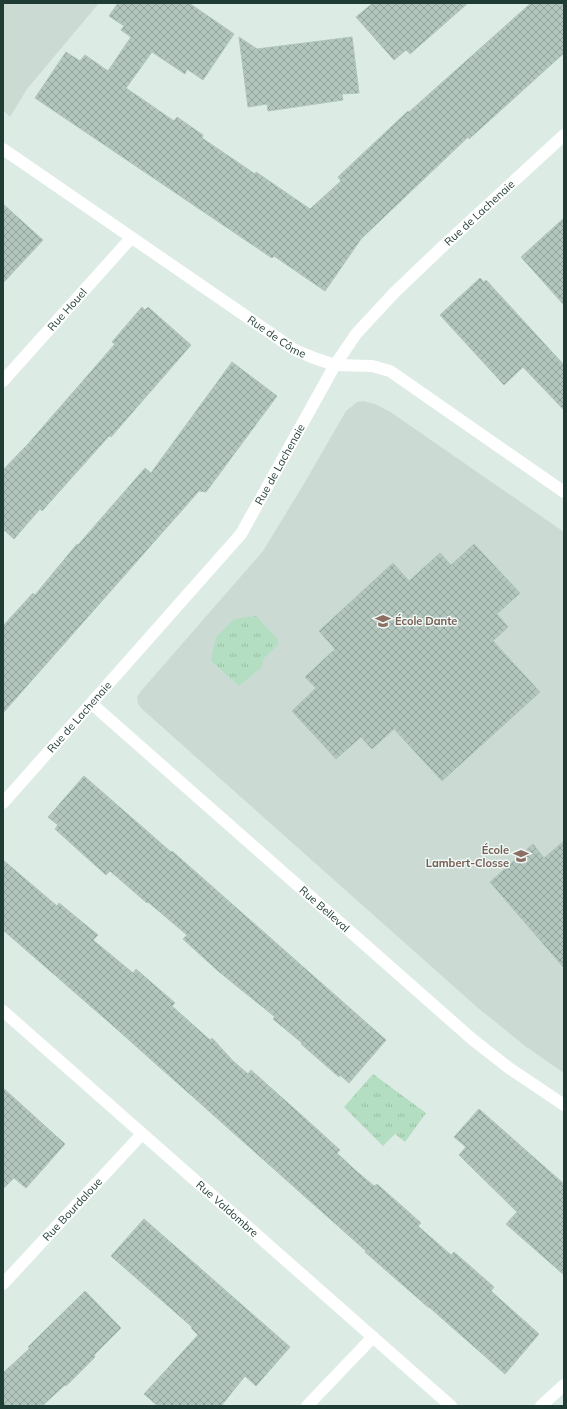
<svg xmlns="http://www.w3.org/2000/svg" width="567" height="1409" font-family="Mulish,sans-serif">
	<defs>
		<pattern id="park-tufts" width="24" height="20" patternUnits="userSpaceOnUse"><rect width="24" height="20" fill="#b4dec1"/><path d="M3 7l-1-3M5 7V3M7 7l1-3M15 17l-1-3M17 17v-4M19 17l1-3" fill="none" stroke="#9abfa6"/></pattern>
		<pattern id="building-cross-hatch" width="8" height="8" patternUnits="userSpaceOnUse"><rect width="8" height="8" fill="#b2c6be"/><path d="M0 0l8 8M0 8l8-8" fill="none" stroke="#90a29b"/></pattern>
	</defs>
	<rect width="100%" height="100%" fill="#ddebe5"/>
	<!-- built -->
	<g fill="#cbdbd4">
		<polygon points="3,3 99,3 27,89 10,117 3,110"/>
		<polygon points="363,401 375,404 389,411 564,532 564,1073 525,1046 478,1008 142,709 138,704 137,697 141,691 263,551 305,482 346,411 357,402"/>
	</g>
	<!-- park -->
	<g fill="url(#park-tufts)">
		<polygon points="256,616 276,637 279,644 263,659 262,667 239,686 211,661 216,637 234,619"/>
		<polygon points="373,1074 426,1113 405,1142 395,1134 383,1146 344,1107"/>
	</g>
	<!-- building -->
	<g fill="url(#building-cross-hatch)" stroke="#afc5bd">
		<polygon points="118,3 189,3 234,34 203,80 187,69 185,74 152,52 126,88 174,121 177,117 203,135 202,138 255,174 256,172 310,209 341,181 338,177 408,111 409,112 531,3 564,3 564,53 469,139 468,137 361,239 325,291 274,256 272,258 35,98 66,52 80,61 85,55 108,71 131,37 121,30 124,26 109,16"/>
		<polygon points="373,3 468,3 410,54 406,50 394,60 356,17"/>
		<polygon points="239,37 257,49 352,37 359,93 342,94 343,100 268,111 267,104 248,107"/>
		<polygon points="3,204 43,240 3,283"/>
		<polygon points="564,218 564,305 521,257"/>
		<polygon points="480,278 484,282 486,280 564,365 564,410 523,367 504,385 440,315"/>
		<polygon points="142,307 145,310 148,307 191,345 111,437 109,436 42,511 40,509 14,539 3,529 3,470 28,444 115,344 112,342"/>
		<polygon points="232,362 277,396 206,492 199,491 3,713 3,626 33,593 35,595 77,544 78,545 145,468 151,473"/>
		<polygon points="474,544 520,593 497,614 508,627 493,641 540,692 442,781 394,729 372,749 361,737 336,759 292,711 316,688 305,677 335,649 319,631 393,563 409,581 440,553 451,565"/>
		<polygon points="84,776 171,852 172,851 386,1040 349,1083 340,1075 339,1077 301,1044 302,1043 273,1019 275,1017 218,971 183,939 187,935 148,902 147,903 110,871 106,875 55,829 58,825 48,817"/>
		<polygon points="564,841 564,968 490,882 533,844 544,858"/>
		<polygon points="3,860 57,906 59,903 98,935 93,940 133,973 136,969 175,1003 172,1006 210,1040 212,1038 233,1061 248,1074 251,1070 297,1111 340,1150 337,1153 354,1169 374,1186 377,1184 421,1223 418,1226 451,1255 454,1252 494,1287 491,1291 539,1334 505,1374 429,1307 429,1308 365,1252 366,1251 111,1024 3,930"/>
		<polygon points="3,1088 65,1144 26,1188 14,1178 3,1189"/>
		<polygon points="479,1109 564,1184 564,1275 506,1224 517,1212 459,1155 466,1147 454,1137"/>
		<polygon points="144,1219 290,1347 256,1386 245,1376 221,1406 158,1406 144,1394 198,1335 191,1328 192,1327 111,1256"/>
		<polygon points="85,1291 121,1328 94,1355 95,1357 66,1386 65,1385 42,1406 3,1406 3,1373 30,1348 28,1347"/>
	</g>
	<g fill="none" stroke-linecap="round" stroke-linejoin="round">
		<!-- minor -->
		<g stroke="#fff" stroke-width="12">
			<path id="s1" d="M3,149l292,201 19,8 21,7 37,1 18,5 174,121"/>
			<path id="s2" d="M3,381l128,-143"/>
			<path id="s3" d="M92,704l380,335 37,29 55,37"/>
			<path id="s4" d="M3,803l238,-269 94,-169 21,-31 38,-41 46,-44 124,-114"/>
			<path id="s5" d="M3,1011l448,395"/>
			<path id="s6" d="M3,1284l139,-150"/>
			<polyline points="307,1406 373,1337"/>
			<polyline points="541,1406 564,1385"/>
		</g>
	</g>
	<!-- icons -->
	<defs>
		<g id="school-bare" transform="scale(1.2)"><path d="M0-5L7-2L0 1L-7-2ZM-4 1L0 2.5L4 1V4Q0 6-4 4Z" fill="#8d6e63" stroke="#eef7f3" stroke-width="2.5" paint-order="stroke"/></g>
	</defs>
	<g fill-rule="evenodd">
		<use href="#school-bare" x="383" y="621"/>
		<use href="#school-bare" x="521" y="856"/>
	</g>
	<g text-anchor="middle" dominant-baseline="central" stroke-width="3" stroke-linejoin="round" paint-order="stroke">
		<!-- street labels -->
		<g font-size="11" fill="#1e3b34" stroke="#eef7f3">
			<text stroke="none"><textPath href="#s4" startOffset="763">Rue de Lachenaie</textPath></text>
			<text stroke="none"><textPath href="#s2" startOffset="96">Rue Houel</textPath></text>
			<text stroke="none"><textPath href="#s1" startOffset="332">Rue de Côme</textPath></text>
			<text stroke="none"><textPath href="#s4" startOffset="439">Rue de Lachenaie</textPath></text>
			<text stroke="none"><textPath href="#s4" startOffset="115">Rue de Lachenaie</textPath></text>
			<text stroke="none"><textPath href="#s3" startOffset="310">Rue Belleval</textPath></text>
			<text stroke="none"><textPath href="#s6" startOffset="102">Rue Bourdaloue</textPath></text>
			<text stroke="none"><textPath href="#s5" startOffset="299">Rue Valdombre</textPath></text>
		</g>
		<!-- education labels -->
		<g font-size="11" font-weight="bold" fill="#785e54" stroke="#eef7f3" text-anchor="start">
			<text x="395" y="621">École Dante</text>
			<text x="509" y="850" text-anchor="end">École<tspan x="509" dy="13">Lambert-Closse</tspan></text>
		</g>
	</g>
	<!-- border -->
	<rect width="567" height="1409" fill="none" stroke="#1e3b34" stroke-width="8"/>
</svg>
